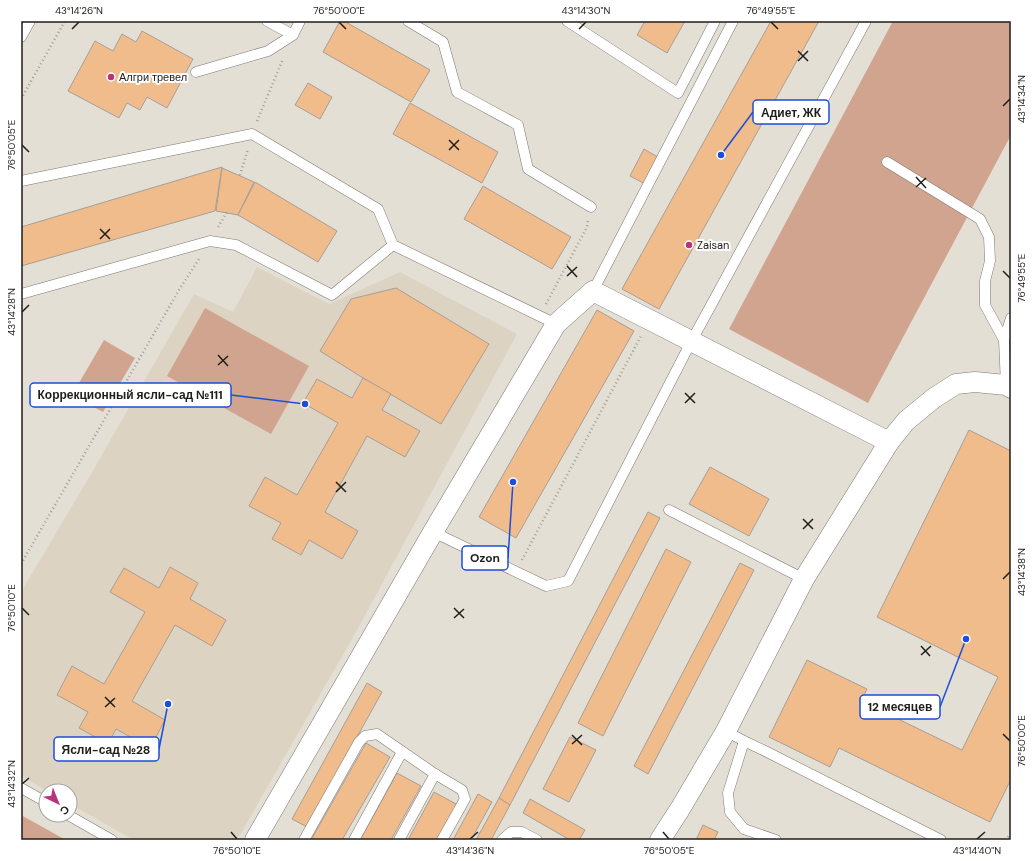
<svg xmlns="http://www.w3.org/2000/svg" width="1032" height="861" font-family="'DM Sans',sans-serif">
	<rect width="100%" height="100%" fill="#e4dfd5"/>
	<!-- built -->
	<polygon fill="#ddd3c3" points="257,267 329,304 400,272 517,334 356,632 237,840 134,840 70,804 70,791 47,791 21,776 21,592 91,474 194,294 233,312"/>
	<!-- green -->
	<g fill="#d1a490">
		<polygon points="893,21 1011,21 1011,135 868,403 729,329"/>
		<polygon points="205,308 309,366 271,434 167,376"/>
		<polygon points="104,340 135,358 103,412 72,395"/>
		<polygon points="21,815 64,839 63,840 21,840"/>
	</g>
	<!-- building -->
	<g fill="#f1bc8c" stroke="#a69e97">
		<polygon points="340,21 344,21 430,70 411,102 323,52"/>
		<polygon points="645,21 685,21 667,53 637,35"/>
		<polygon points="771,21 819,21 659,309 622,289"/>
		<polygon points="142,31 193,59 167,108 147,97 140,110 127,103 119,118 68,91 95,41 113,51 122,34 136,42"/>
		<polygon points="308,83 332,97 320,119 295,105"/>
		<polygon points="410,103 498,152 482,183 393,134"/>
		<polygon points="644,149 661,159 647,185 630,176"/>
		<polygon points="222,167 215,211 21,266 21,227"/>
		<polygon points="222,168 254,182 238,215 216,211"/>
		<polygon points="255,182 337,231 318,262 238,215"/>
		<polygon points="483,186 571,237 552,269 464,219"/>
		<polygon points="396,288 489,344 441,424 363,378 320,351 351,299"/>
		<polygon points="597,310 634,331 516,538 479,517"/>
		<polygon points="363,378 391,394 382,410 420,431 405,457 367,436 325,512 358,531 342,559 309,540 301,555 272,539 281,523 249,506 265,477 297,495 338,423 303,403 317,379 352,398"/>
		<polygon points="969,430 1011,451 1011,779 990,822 839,748 830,767 769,737 807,660 867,689 861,701 962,750 998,677 877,617"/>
		<polygon points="710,467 769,499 749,536 689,504"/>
		<polygon points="648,512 660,518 510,805 499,798"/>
		<polygon points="666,549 691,562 603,736 578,723"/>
		<polygon points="740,563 754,570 648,774 634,766"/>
		<polygon points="170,567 198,583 190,599 226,620 212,646 175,625 132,701 165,720 150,748 116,729 108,744 79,728 88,712 57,695 72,666 104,684 145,612 110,592 124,568 159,588"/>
		<polygon points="367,683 382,692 307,827 292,819"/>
		<polygon points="570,737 596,750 569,802 543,789"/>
		<polygon points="366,743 390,757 342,840 311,840"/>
		<polygon points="397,773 421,786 391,840 360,840"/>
		<polygon points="434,792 458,805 439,840 408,840"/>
		<polygon points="478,794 492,802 471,840 453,840"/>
		<polygon points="499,798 510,805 491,840 476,840"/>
		<polygon points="530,799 585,830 579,840 570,840 523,813"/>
		<polygon points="703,825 718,832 714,840 696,840"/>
	</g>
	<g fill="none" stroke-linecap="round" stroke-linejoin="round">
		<!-- lane casing -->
		<g stroke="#7d7870" stroke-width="11">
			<g id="lane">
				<polyline points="267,21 293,35 300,21"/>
				<polyline points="408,21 443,42 457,92 518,125 528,169 591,207"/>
				<polyline points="567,21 678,93 715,21"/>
				<polyline points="21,37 30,21"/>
				<polyline points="196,72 268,51 293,35"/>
				<polyline points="887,162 980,219 989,237 990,261 985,281 985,305 1004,340"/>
				<polyline points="21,181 252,134 378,209 393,245 556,324"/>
				<polyline points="593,291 733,21"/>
				<polyline points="21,294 210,241 236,245 332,295 393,245"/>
				<polyline points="1006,385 1004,340 1011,318"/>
				<polyline points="669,510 804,579"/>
				<polyline points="433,532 546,586 568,581 691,342 866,21"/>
				<polyline points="726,731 744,741 763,750 941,840"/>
				<polyline points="744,741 728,793 730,812 744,829 776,840"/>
				<polyline points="21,788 46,802"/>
				<polyline points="68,815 112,840"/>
				<polyline points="304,840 359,742 365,736 377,734 435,774 462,790 465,799 442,840"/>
				<polyline points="354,840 402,752"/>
				<polyline points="399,840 435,774"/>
				<polyline points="502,840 511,832 522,832 537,840"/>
			</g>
		</g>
		<!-- street casing -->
		<g stroke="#7d7870" stroke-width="21">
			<g id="street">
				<polyline points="255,840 433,532 556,324 593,291 889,442"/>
				<polyline points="660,840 680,809 726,731 804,579 889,442 906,421 934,398 956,384 975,382 1006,385 1011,388"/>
			</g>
		</g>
		<!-- path -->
		<g stroke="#a29e96" stroke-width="2.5" stroke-dasharray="1 3" stroke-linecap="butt">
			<polyline points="21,99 65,21"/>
			<polyline points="257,121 283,59"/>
			<polyline points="240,175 248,149"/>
			<polyline points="218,227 227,212"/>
			<polyline points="546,304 587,227 588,221"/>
			<polyline points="522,560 641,336"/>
			<polyline points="21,564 179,290 199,259"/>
			<polyline points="1005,840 1011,834"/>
		</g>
		<!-- lane -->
		<use href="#lane" stroke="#fff" stroke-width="10"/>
		<!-- street -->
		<use href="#street" stroke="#fff" stroke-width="20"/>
	</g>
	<!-- ticks -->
	<path fill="none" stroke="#201e1b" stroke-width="1.5" d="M339,22l7,7M771,22l7,7M72,29l7,-7M579,29l7,-7M798,51l10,10M798,61l10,-10M1003,106l7,-7M449,140l10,10M22,145l7,7M449,150l10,-10M916,177l10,11M916,187l10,-9M100,229l10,10M100,239l10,-10M567,266l10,11M1003,271l7,7M567,276l10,-9M22,312l7,-7M218,355l10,11M218,365l10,-9M685,393l10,10M685,403l10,-10M336,482l10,10M336,492l10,-10M803,519l10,10M803,529l10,-10M1003,579l7,-7M22,608l7,7M454,608l10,10M454,618l10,-9M921,646l9,10M921,655l10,-9M105,697l10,10M105,707l10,-9M1003,734l7,7M572,735l10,10M572,744l10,-9M22,784l7,-6M231,832l6,7M663,832l6,7M470,839l8,-7M977,839l8,-7"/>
	<!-- markers -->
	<g fill="#b7347c" stroke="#fff" stroke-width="1.5">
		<circle cx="111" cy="77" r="4"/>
		<circle cx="689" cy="245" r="4"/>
	</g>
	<g text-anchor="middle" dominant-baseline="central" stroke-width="4" stroke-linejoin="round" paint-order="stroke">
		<!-- poi labels -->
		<g font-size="11" fill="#201e1b" stroke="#fff" text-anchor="start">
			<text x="119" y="77">Алгри тревел</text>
			<text x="697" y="245">Zaisan</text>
		</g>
	</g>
	<!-- callouts -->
	<path fill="none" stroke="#1d4ed8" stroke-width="1.5" d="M721 155L753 112M305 404L231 395M513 482L508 558M966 639L940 707M168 704L159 749"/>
	<g fill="#1d4ed8" stroke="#fff" stroke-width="1.5">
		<circle cx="721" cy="155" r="4"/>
		<circle cx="305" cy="404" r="4"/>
		<circle cx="513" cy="482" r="4"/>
		<circle cx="966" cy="639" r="4"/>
		<circle cx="168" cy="704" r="4"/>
	</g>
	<g fill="#fff" stroke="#1d4ed8" stroke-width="1.5">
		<rect x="753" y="100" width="76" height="24" rx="4"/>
		<rect x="30" y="383" width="201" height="24" rx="4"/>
		<rect x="462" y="546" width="46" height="24" rx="4"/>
		<rect x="860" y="695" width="80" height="24" rx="4"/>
		<rect x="54" y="737" width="105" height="24" rx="4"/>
	</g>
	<g font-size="12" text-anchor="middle" font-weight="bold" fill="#201e1b">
		<text x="791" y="117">Адиет, ЖК</text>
		<text x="130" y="399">Коррекционный ясли-сад №111</text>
		<text x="485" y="562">Ozon</text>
		<text x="900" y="711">12 месяцев</text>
		<text x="106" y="754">Ясли-сад №28</text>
	</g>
	<!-- border -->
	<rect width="1032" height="861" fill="none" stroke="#ffffff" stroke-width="44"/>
	<!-- north arrow -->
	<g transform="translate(58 803) rotate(137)"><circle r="19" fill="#ffffff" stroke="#a6a5a4"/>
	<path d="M0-3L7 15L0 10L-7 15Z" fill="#b7347c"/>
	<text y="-6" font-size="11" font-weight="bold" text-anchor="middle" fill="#201e1b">С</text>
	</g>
	<rect x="22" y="22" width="988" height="817" fill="none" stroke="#201e1b" stroke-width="1.5"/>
	<g font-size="10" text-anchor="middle" fill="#201e1b">
		<text x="79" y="14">43°14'26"N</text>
		<text x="339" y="14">76°50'00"E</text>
		<text x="586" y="14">43°14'30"N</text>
		<text x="771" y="14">76°49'55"E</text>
		<text transform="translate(1021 99) rotate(-90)" y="4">43°14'34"N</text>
		<text transform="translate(11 145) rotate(-90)" y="4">76°50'05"E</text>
		<text transform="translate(1021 278) rotate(-90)" y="4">76°49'55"E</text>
		<text transform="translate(11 312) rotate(-90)" y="4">43°14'28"N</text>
		<text transform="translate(1021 572) rotate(-90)" y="4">43°14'38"N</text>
		<text transform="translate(11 608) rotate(-90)" y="4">76°50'10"E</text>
		<text transform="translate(1021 741) rotate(-90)" y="4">76°50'00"E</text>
		<text transform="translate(11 784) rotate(-90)" y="4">43°14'32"N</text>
		<text x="237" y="854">76°50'10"E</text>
		<text x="470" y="854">43°14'36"N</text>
		<text x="669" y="854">76°50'05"E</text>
		<text x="977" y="854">43°14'40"N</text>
	</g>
</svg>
